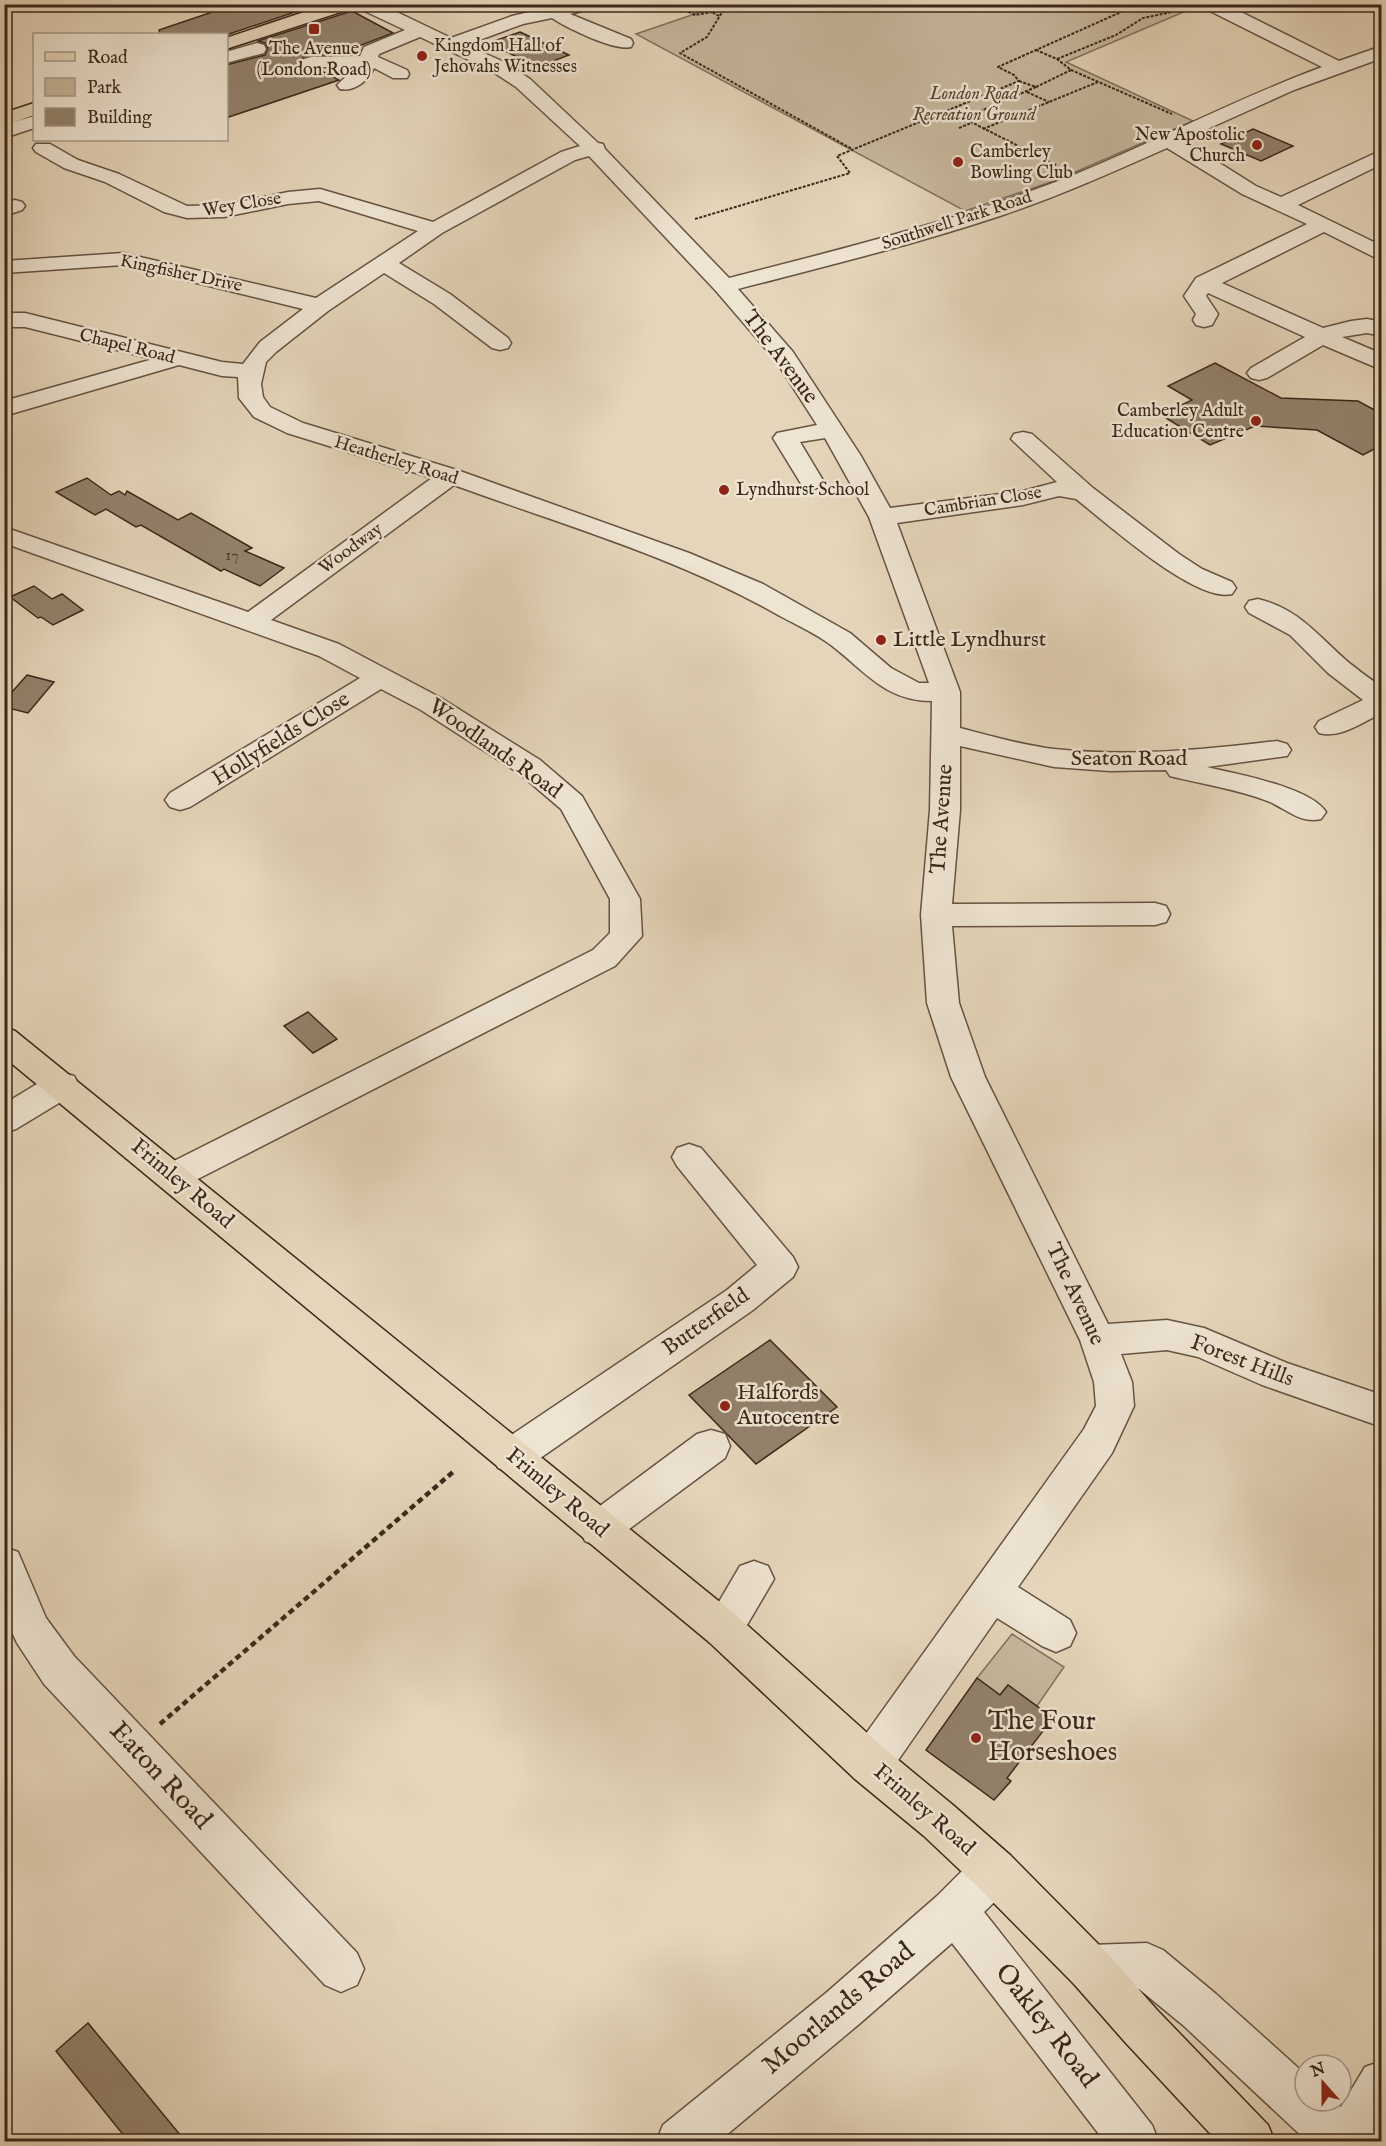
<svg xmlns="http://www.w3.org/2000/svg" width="1386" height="2146" font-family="'IM FELL English',serif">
	<rect width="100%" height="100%" fill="#e5d5ba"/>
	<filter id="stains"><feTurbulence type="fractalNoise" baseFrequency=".00333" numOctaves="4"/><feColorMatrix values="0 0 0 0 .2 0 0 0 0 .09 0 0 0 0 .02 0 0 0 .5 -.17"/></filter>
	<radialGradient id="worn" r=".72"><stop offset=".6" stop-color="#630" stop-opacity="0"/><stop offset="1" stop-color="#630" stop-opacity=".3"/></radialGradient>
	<!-- green -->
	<g fill="#c8b89f" stroke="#82705c" stroke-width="1.5">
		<polygon points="724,4 1187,5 1193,8 1066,62 1193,121 1057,180 965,211 636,34"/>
		<polygon points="1012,1634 1064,1667 1037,1706 1008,1685 1000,1695 977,1678"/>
	</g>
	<!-- building -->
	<g fill="#93826d" stroke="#3b281a" stroke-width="1.5">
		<polygon points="236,4 319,4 226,35 160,34 159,30"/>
		<polygon points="352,11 393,33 338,54 303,57 300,62 302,68 318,69 339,80 226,118 226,65 265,55 268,48 265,43 258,41"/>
		<polygon points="520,32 569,55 538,67 488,43"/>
		<polygon points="1253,129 1293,146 1261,161 1221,144"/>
		<polygon points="1215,363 1281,398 1358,401 1382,414 1382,445 1363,455 1317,430 1255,426 1210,445 1161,415 1192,400 1168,386"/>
		<polygon points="87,478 111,495 119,491 125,495 127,491 178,520 191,513 252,548 245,551 284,568 260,586 224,569 221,571 141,525 136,527 106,509 95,515 56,492"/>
		<polygon points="34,586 52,599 62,594 83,610 53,625 41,617 38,618 10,597"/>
		<polygon points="27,675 54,682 28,713 4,707 4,701"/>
		<polygon points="308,1012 337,1039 313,1053 284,1026"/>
		<polygon points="770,1340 837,1407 756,1464 689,1395"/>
		<polygon points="977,1678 1000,1695 1008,1685 1053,1718 1007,1778 1011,1781 994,1800 926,1750"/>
		<polygon points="88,2023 186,2142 129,2142 56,2051"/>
	</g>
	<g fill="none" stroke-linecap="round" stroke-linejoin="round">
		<!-- minor casing -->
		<g stroke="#665342" stroke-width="3">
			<g id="minor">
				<path d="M355,4h25l71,34 61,-22 42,-10 43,-2 -3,4 -24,6 61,25 2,4 -2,4c-17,4 -64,-19 -79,-29l-29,6 -57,21 38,17 26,17 68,64 5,1 2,5 124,129c117,-30 235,-59 347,-104 83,-34 162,-76 246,-107l-118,-59 -3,-4h24l114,57 43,-15v12l-88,32 -111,50 73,46 25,11 101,-47v14l-84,41 84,41v15l-58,-29 -102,51 101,45 28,-7 16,-2 15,3v14l-15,-3 -25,4 40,17v16l-59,-25 -56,33 -8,2 -8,-2 -4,-5 4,-5 54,-31 -97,-44 -2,3 12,18 -6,11 -8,2 -8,-2 -3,-5 3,-6 -12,-18 12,-18 111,-54 -65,-30 -75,-46c-54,24 -108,48 -164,67 -87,29 -176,51 -265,74l55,63 68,104 29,52 133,-17 34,-9 -46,-43 3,-5 9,-2 9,2 61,54 86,66 23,15 30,13 4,6 -4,6c-37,9 -125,-71 -156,-95l-17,-3 -36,9 -126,18 63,169v36c31,8 62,17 94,21 74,8 149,1 223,-8l10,3 4,6 -4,6 -80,11c29,7 103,20 119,45l-5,7c-20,5 -33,-9 -51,-17 -29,-12 -69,-18 -100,-26l-4,-6 -56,1 -56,-4 -94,-21v64l-8,94 203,-1 11,3 4,8 -4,8 -11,3 -203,1 7,77 26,74 123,247 59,-4 37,8 83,35 95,32v32l-120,-42 -64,-28 -31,-7 -46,4 11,28 2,24 -22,47 -94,134 52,33 6,13 -6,13 -14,6 -14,-6 -45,-28 -112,161 -15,6 -15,-6 -6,-15 6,-15 229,-320 12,-23 -2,-24 -14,-42 -129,-263 -24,-74 -6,-88 9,-105 2,-109c-47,0 -67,-30 -101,-56 -15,-11 -34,-20 -51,-29 -101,-58 -217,-91 -326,-131l-183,135 68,24 102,54 99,62 42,36 58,103 2,37 -27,30 -429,219 -12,4 -12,-4 -5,-9 5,-9 431,-217 17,-17v-34l-49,-90 -41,-35 -99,-64 -40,-21 -191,118 -10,3 -10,-3 -5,-7 5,-7 190,-115 -41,-22 -315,-113v-16l244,85 184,-134 -145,-45 -33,-16 -15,-19 -1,-21 -16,-1 -43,-11 -175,51v-15l149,-42 -128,-32h-21v-14h21l197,49 21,2 17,-22 43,-33 -180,-44 -119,8v-12l119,-8 193,45 102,-67 -99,-30 -31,3 -64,13 -37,1 -23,-6 -59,-30 -41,-14 -28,-16 -3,-4 3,-4h14l28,16 41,14 68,32 37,-1 64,-13 32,-3 113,33 128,-70 19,-6 -64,-59 -26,-17 -70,-33 -41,17 -1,3 29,13 2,4 -2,4h-14l-19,-10c-6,13 -20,24 -34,21l-3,-4 19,-18h-52l-2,-4 2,-4 7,-2 49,-1 4,-9 41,-17 -47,-22zM589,156l127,135 60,70 41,64 -40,8 -4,5 30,49 9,2 9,-2 3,-5 -24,-40 25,-4 44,79 60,166h-10l-28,-15 -41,-35 -87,-49 -74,-31 -229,-82 -157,-48 -33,-16 -7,-10 -2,-13 5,-22 10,-10 52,-41 56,-38 50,31 58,44 8,2 8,-2 3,-5 -3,-5 -58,-44 -51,-31 43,-30 133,-73z"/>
				<path d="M452,4c-5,7 -9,7 -16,5l-3,-4z"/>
				<polygon points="257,43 264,45 266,49 264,53 226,63 226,52"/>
				<polygon points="34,116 34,128 4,138 4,125"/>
				<polygon points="15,200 22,202 25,206 22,210 4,216 4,203"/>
				<path d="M1258,599c41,10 60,37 90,63 11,9 22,17 34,25v26c-19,9 -42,26 -63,20l-4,-6 4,-6 44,-21 -35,-27 -38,-38 -41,-22 -4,-6 4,-6z"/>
				<polygon points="62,1073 74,1076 79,1085 74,1094 16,1129 4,1133 4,1104 50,1076"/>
				<polygon points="689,1144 701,1148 793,1257 798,1267 793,1277 753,1310 526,1468 512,1473 498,1468 493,1456 498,1444 727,1290 757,1265 677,1166 672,1157 677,1148"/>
				<polygon points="711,1430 725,1434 730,1446 725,1458 613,1541 599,1547 585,1541 579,1529 585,1517 697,1434"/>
				<polygon points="4,1547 18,1552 46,1618 74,1656 357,1953 364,1969 357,1985 341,1992 325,1985 44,1684 17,1643 4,1615"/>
				<polygon points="754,1561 768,1566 774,1579 737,1642 723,1648 709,1642 703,1629 740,1566"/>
				<polygon points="994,1849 1010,1855 1016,1871 1010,1887 984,1912 1152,2125 1159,2142 1105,2142 952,1943 858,2025 718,2142 656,2142 663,2125 826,1993 937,1896 978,1855"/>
				<polygon points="1147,1943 1163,1950 1216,1994 1305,2074 1305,2101 1335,2101 1341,2107 1365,2067 1382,2061 1382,2130 1374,2142 1308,2142 1184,2026 1139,1989 1090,1991 1074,1984 1067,1968 1074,1952 1090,1945"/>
			</g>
		</g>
		<!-- major casing -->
		<g stroke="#3b281a" stroke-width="3">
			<g id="major">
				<polygon points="328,4 356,4 353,8 226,49 226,38"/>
				<polygon points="34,103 34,115 4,126 4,113"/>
				<polygon points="4,1027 15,1031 737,1616 885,1749 954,1806 1010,1855 1106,1952 1157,2010 1268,2125 1275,2142 1218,2142 1125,2042 1074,1984 978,1887 924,1836 855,1779 709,1642 4,1057"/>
			</g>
		</g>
		<!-- path-far1 -->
		<g stroke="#3b281a" stroke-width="2" stroke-dasharray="3 1.5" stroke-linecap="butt">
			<polyline points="672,4 695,15 712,12"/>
			<polyline points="736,4 724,9 707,37 680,53 852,149"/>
			<polyline points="719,16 712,12 723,9"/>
			<polyline points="1036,50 1057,59 1071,70 1172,114"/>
			<polyline points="1057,59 1116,35 1143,18 1172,12 1177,6 1175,4"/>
			<polyline points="1019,81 1036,87 969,116 967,120 1056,165"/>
			<polyline points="1036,87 1071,70"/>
			<polyline points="1027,92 1049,102"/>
			<polyline points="959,128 971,123"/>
			<polyline points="983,129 1098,82"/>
			<polyline points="695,219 850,173 837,156 1019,81 1014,75 998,67 1139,4"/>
		</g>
		<!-- path -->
		<polyline stroke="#3b281a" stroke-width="4.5" stroke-dasharray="6 4" stroke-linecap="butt" points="160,1724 453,1472"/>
		<!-- minor -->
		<use href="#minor" fill="#eee4d2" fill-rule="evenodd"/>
		<!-- major -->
		<use href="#major" fill="#e5d5ba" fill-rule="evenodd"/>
	</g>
	<!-- markers -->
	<g fill="#8f2418" stroke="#eee4d2" stroke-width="2">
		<rect x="308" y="23" width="12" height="12" rx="3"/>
		<circle cx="422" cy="56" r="6"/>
		<circle cx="1257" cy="145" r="6"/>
		<circle cx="958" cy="162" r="6"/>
		<circle cx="1256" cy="421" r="6"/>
		<circle cx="724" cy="490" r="6"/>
		<circle cx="881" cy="640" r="6"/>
		<circle cx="725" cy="1406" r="6"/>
		<circle cx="976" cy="1738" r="6"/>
	</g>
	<g text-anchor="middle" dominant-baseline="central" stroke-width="5" stroke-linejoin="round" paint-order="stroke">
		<!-- far-number labels -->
		<g font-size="16" fill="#513e2f">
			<text x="232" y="556">17</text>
		</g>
		<!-- far-poi labels -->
		<g font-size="18" fill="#3b281a" stroke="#eee4d2" text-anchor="start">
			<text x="434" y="46">Kingdom Hall of<tspan x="434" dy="21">Jehovahs Witnesses</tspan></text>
			<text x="314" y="49" text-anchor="middle">The Avenue<tspan x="314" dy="21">(London Road)</tspan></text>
			<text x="1245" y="135" text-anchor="end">New Apostolic<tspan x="1245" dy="21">Church</tspan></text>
			<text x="970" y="152">Camberley<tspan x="970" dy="21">Bowling Club</tspan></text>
			<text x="1244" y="411" text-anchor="end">Camberley Adult<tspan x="1244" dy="21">Education Centre</tspan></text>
			<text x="736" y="490">Lyndhurst School</text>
		</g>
		<!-- far-park labels -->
		<g font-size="18" font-style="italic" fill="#574535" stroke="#eee4d2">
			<text x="974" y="94">London Road<tspan x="974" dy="21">Recreation Ground</tspan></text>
		</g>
		<!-- far-street labels -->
		<g font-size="18" fill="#3b281a" stroke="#eee4d2">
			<text transform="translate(242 205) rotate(-9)">Wey Close</text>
			<text transform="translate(957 221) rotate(-18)">Southwell Park Road</text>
			<text transform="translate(181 274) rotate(12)">Kingfisher Drive</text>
			<text transform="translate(127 347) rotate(14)">Chapel Road</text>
			<text transform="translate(396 461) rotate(17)">Heatherley Road</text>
			<text transform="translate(983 502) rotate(-9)">Cambrian Close</text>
			<text transform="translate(351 549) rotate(-36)">Woodway</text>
		</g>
		<!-- street labels -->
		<g font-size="22" fill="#3b281a" stroke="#eee4d2">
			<text transform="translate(780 357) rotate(53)">The Avenue</text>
			<text transform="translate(281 739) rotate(-32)">Hollyfields Close</text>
			<text transform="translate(495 749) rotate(35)">Woodlands Road</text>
			<text x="1129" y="759">Seaton Road</text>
			<text transform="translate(942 819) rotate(-86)">The Avenue</text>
			<text transform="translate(182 1184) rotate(40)">Frimley Road</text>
			<text transform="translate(1075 1294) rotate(65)">The Avenue</text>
			<text transform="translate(706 1322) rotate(-35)">Butterfield</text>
			<text transform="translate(1242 1361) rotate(21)">Forest Hills</text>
			<text transform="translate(557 1493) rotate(40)">Frimley Road</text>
			<text transform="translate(924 1810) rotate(41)">Frimley Road</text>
		</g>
		<!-- poi labels -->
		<g font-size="22" fill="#3b281a" stroke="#eee4d2" text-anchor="start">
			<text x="893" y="640">Little Lyndhurst</text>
			<text x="737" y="1393">Halfords<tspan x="737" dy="25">Autocentre</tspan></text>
		</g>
		<!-- near-poi labels -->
		<g font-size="27" fill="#3b281a" stroke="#eee4d2" text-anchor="start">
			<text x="988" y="1722">The Four<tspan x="988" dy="31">Horseshoes</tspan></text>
		</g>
		<!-- near-street labels -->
		<g font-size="27" fill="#3b281a" stroke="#eee4d2">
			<text transform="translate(160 1776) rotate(47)">Eaton Road</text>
			<text transform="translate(839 2009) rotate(-40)">Moorlands Road</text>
			<text transform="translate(1046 2026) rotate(52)">Oakley Road</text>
		</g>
	</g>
	<!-- margin -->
	<rect width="1386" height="2146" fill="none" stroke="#e5d5ba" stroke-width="24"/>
	<rect x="6" y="6" width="1374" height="2134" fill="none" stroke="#3b281a" stroke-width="3"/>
	<rect x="12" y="12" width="1362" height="2122" fill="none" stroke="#3b281a" stroke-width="1.5"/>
	<!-- legend -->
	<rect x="33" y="33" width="195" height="108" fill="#eee4d2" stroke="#a69988" stroke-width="1.5"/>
	<rect x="45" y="52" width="30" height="9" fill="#e5d5ba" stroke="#a69988" stroke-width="1.5"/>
	<text x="87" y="63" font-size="18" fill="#3b281a">Road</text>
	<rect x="45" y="78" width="30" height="18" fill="#c8b89f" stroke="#a69988" stroke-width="1.5"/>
	<text x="87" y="93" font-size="18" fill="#3b281a">Park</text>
	<rect x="45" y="108" width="30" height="18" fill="#93826d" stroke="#a69988" stroke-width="1.5"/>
	<text x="87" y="123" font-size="18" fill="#3b281a">Building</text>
	<!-- north arrow -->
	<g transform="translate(1323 2083) rotate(339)"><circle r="28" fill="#eee4d2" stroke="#a69988" stroke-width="1.5"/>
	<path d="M0-4.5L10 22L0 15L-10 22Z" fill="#8f2418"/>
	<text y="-9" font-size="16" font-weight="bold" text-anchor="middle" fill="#3b281a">N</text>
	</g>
	<rect width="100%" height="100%" filter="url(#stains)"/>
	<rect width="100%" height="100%" fill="url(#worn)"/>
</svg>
